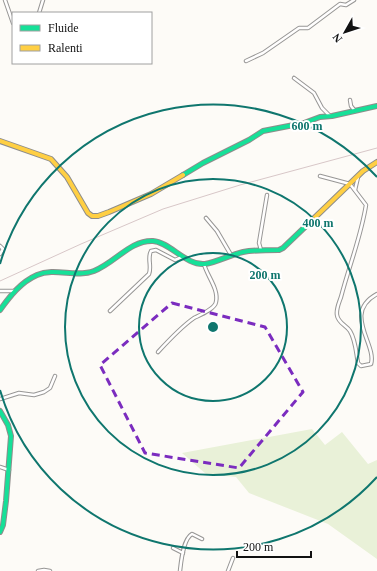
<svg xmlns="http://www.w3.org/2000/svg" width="377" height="571" font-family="Georgia,serif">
	<rect width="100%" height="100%" fill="#fdfbf7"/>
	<!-- green -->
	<polygon fill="#e9f1d8" points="312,429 325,445 342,432 368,464 377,460 377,559 328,524 249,493 236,477 206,474 182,453"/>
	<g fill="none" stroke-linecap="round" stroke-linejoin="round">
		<!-- street casing -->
		<g stroke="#979695" stroke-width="4.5">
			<g id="street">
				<polyline points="5,0 13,23"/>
				<polyline points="39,13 43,0"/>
				<polyline points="246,61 263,53 299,28 308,28 340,4 346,5 354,0"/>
				<polyline points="294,78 314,93 322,108 330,116"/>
				<polyline points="350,100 351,106 355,111"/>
				<path d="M320,176l30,8 16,21c-5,32 -17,61 -25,92 -2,6 -5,12 -4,18 1,8 9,10 13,16 6,10 6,22 8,32l3,3 10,-2c6,-20 -29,-51 6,-70"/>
				<polyline points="355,190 358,177"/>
				<polyline points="206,218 217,231 231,255"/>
				<polyline points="0,246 3,249 0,254"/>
				<polyline points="261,250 259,243 267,195"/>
				<polyline points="0,291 14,291"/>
				<path d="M110,311l39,-37c3,-8 -2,-16 2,-23l5,-1 19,10 7,-3"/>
				<path d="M158,352c11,-12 23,-25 36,-34 6,-3 21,-9 22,-16 3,-13 -9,-26 -12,-38"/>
				<polyline points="0,399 19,393 34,395 44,392 50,388 55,376"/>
				<polyline points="0,467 9,470"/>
				<polyline points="173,548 183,553"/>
				<polyline points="38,571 44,570 50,571"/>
				<path d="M180,571c1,-9 3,-32 12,-37l10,5"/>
				<polyline points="228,571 233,558"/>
			</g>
		</g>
		<!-- fast casing -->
		<g stroke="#8e8d8b" stroke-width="6">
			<g id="fast">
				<polyline points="183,175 203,163 249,140 263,131 304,123 320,117 332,116 377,106"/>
				<path d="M0,310c10,-14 21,-28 37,-35 18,-8 39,3 57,-4 21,-8 36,-31 59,-30 17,1 33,25 52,23 12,-2 25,-9 38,-12 11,-2 24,-2 36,-2l4,-2 23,-22"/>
				<polyline points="0,411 8,425 11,436 6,501 3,525 0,532"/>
			</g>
		</g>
		<!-- slow casing -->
		<g stroke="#8e8d8b" stroke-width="6">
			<g id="slow">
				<polyline points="0,141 51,159 67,177 88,213 92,216 98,216 109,212 151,194 183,175"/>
				<polyline points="306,226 363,171 377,162"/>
			</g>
		</g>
		<!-- street -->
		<use href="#street" stroke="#fffefe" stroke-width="2.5"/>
		<!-- fast -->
		<use href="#fast" stroke="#16e098" stroke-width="4"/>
		<!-- slow -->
		<use href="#slow" stroke="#ffcf43" stroke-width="4"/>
		<!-- rail -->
		<polyline stroke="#d8c7c8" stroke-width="1" points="0,281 81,244 163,209 240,185 377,148"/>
	</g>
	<!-- marked area -->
	<path fill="none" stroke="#7b2cbf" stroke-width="3" stroke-dasharray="8 5" stroke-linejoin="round" d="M172,303l93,24 38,65 -64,76 -94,-15 -45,-88z"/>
	<!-- distance rings -->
	<g fill="none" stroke="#0f766e" stroke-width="2">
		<circle cx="213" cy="327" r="74"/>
		<circle cx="213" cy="327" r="148"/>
		<path d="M377 477A222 222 0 0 1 0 390M0 264A222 222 0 0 1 377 177"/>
	</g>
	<circle cx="213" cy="327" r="6" fill="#0f766e" stroke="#fff" stroke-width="2"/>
	<g font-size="12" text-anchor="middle" font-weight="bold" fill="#0f766e" stroke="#fff" stroke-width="4" stroke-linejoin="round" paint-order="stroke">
		<text x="307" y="130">600 m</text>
		<text x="318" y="227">400 m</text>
		<text x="265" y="279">200 m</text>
	</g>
	<!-- legend -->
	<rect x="12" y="12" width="140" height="52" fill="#ffffff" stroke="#a0a0a0"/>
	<rect x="20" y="25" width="20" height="6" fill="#16e098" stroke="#a0a0a0"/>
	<text x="48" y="32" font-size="12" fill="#111111">Fluide</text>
	<rect x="20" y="45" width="20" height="6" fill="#ffcf43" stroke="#a0a0a0"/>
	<text x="48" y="52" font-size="12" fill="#111111">Ralenti</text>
	<!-- north arrow -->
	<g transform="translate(345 32) rotate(231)" stroke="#ffffff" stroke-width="3" paint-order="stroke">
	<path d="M0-3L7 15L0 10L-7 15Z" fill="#111111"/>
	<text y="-6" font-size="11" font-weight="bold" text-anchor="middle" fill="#111111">N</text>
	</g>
	<!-- scale -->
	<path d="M237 551v6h74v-6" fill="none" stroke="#111111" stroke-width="2"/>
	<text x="243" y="551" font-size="12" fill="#111111" stroke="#ffffff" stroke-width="3" paint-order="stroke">200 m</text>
</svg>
